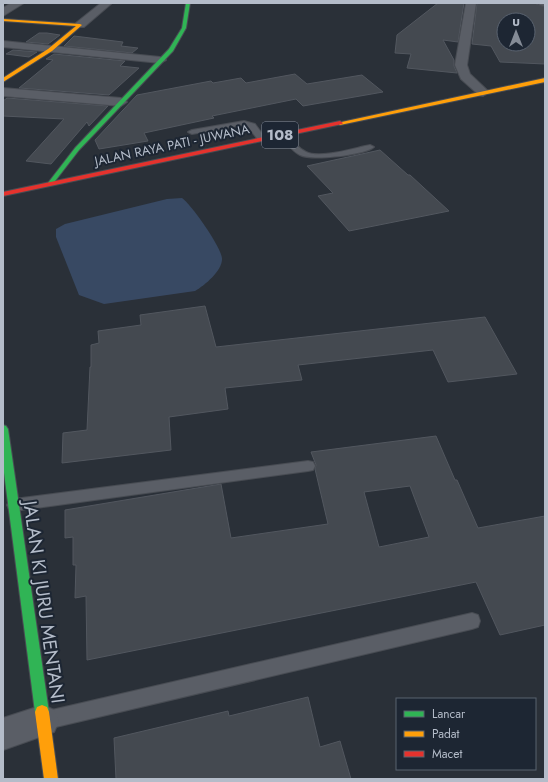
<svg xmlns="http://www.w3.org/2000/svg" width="548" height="782" font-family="Jost,sans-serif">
	<rect width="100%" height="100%" fill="#2a3038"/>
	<!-- water -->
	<path fill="#384963" d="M182,198c9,6 40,50 40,61 0,12 -17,26 -27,32l-91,13 -25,-9 -23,-58v-8l9,-5 102,-25z"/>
	<!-- building -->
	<g fill="#444950" stroke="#52575f" fill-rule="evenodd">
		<polygon points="438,3 464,3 458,42 443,40 454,60 454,66 457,73 407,68 411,54 395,53 397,35"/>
		<path d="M477,3h57l11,4v57l-45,-2 -9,-16 -19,-2zM504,20h24v24h-24z"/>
		<polygon points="39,33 47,33 60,35 48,44 26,42"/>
		<polygon points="74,36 123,42 121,46 138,48 132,53 64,46"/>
		<polygon points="13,50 37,52 29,57 6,54"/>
		<polygon points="54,54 125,61 120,66 139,68 109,95 19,88 53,60 46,59"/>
		<polygon points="295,74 307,84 362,75 383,92 303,106 296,99 212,116 214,118 144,133 148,141 99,149 95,140 137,95 211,81 213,83 241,78 246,83"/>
		<polygon points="7,98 108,106 89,126 87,122 51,164 26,161 64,119 3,116 3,101"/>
		<polygon points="380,150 408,175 410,175 449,211 349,231 318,196 333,193 307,166"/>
		<polygon points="205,306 216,347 485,317 517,374 448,382 433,350 298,365 302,380 225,388 228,409 169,417 171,450 62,463 63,433 87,430 90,367 91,367 91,345 99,343 98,331 141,325 140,315"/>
		<path d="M436,436l19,44h2l21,48 67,-12v109l-45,10 -24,-53 -389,78 -1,-64 -11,2 1,-33h-3v-28l-8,1v-28l156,-26 10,54 97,-14 -13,-55 1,-4 -5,-13zM410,486l19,51 -50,10 -15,-55z"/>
		<polygon points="308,697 320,747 340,741 351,779 116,779 114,738 228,711 229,716"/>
	</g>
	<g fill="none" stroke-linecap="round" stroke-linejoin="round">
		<!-- lane casing -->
		<g stroke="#484c53" stroke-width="2">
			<g id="lane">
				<polygon points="244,121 255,124 266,139 265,141 259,141 249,128 243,125 192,134 188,132 192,130"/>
				<path d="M280,132h6c5,7 12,16 20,20 14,7 48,-4 64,-7l4,2c-9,8 -62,14 -74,8 -8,-4 -14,-13 -20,-19z"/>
				<polygon points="308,461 313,462 315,466 313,470 308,471 14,511 9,509 7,505 9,501 14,499"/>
				<polygon points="472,613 478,615 480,621 478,627 472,629 43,730 37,727 34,721 37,715 43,712"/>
			</g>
		</g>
		<!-- street casing -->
		<g stroke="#484c53" stroke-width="2">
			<g id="street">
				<polygon points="11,3 24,3 3,16 3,8"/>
				<polygon points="101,3 112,3 84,27 76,27 75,25 76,23"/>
				<polygon points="466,3 476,3 467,65 470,74 489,92 483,96 479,95 461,79 455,65"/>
				<polygon points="538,3 545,3 545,6 540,5"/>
				<polygon points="3,41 160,57 166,60 160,63 3,47"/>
				<polygon points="3,88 121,98 127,102 121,106 3,96"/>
				<polygon points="43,705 54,710 59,721 54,732 3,750 3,718"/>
			</g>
		</g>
		<!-- fast casing -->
		<g stroke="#484c53" stroke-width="2">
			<g id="fast">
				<polygon points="186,3 190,3 186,28 173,51 79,150 52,185 48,185 48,183 75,148 169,49 182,28"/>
				<polygon points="3,425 6,426 8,429 49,712 47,717 42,719 37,717 35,712 3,465"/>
			</g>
		</g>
		<!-- slow casing -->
		<g stroke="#484c53" stroke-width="2">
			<g id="slow">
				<polygon points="3,19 80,24 82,25 52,51 3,82 3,78 48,49 76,26 3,21"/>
				<polygon points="545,78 545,82 340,125 337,123"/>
				<polygon points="42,705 47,707 49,712 58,779 44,779 35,712 37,707"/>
			</g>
		</g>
		<!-- jam casing -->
		<g stroke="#484c53" stroke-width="2">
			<polygon id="jam" points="340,121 343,123 342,124 3,196 3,192"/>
		</g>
		<!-- lane -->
		<use href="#lane" fill="#5a5e66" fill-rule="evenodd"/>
		<!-- street -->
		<use href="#street" fill="#5a5e66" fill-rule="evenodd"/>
		<!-- fast -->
		<use href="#fast" fill="#30b455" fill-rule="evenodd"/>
		<!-- slow -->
		<use href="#slow" fill="#ff9f0a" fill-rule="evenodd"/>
		<!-- jam -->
		<use href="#jam" fill="#e5322d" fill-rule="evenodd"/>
	</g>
	<g text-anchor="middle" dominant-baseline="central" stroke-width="4" stroke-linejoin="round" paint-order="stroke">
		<!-- far-street labels -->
		<g font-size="13" fill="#b4bcc9" stroke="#1d2633">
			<text transform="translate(172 145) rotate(-12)">JALAN RAYA PATI - JUWANA</text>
		</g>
		<!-- shield labels -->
		<rect fill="#1d2633" stroke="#878f9c" stroke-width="1" x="262" y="122" width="36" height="26" rx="3"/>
		<g font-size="15" font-weight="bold" fill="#b4bcc9">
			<text x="280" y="135">108</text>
		</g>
		<!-- near-street labels -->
		<g font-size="19" fill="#b4bcc9" stroke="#1d2633">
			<text transform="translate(44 602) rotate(82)">JALAN KI JURU MENTANI</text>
		</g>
	</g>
	<!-- border -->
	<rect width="548" height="782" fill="none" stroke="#b4bcc9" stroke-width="8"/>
	<!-- legend -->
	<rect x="396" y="698" width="140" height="72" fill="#1d2633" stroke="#59626f"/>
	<rect x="404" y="711" width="20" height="6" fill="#30b455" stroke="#59626f"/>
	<text x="432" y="718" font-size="12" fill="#b4bcc9">Lancar</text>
	<rect x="404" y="731" width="20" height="6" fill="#ff9f0a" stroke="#59626f"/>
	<text x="432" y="738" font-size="12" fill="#b4bcc9">Padat</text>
	<rect x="404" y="751" width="20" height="6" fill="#e5322d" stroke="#59626f"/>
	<text x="432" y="758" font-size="12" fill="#b4bcc9">Macet</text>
	<!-- north arrow -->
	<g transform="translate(516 32)"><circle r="19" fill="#1d2633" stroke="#59626f"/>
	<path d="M0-3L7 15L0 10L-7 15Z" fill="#848b96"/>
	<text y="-6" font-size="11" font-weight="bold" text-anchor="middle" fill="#b4bcc9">U</text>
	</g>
</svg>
